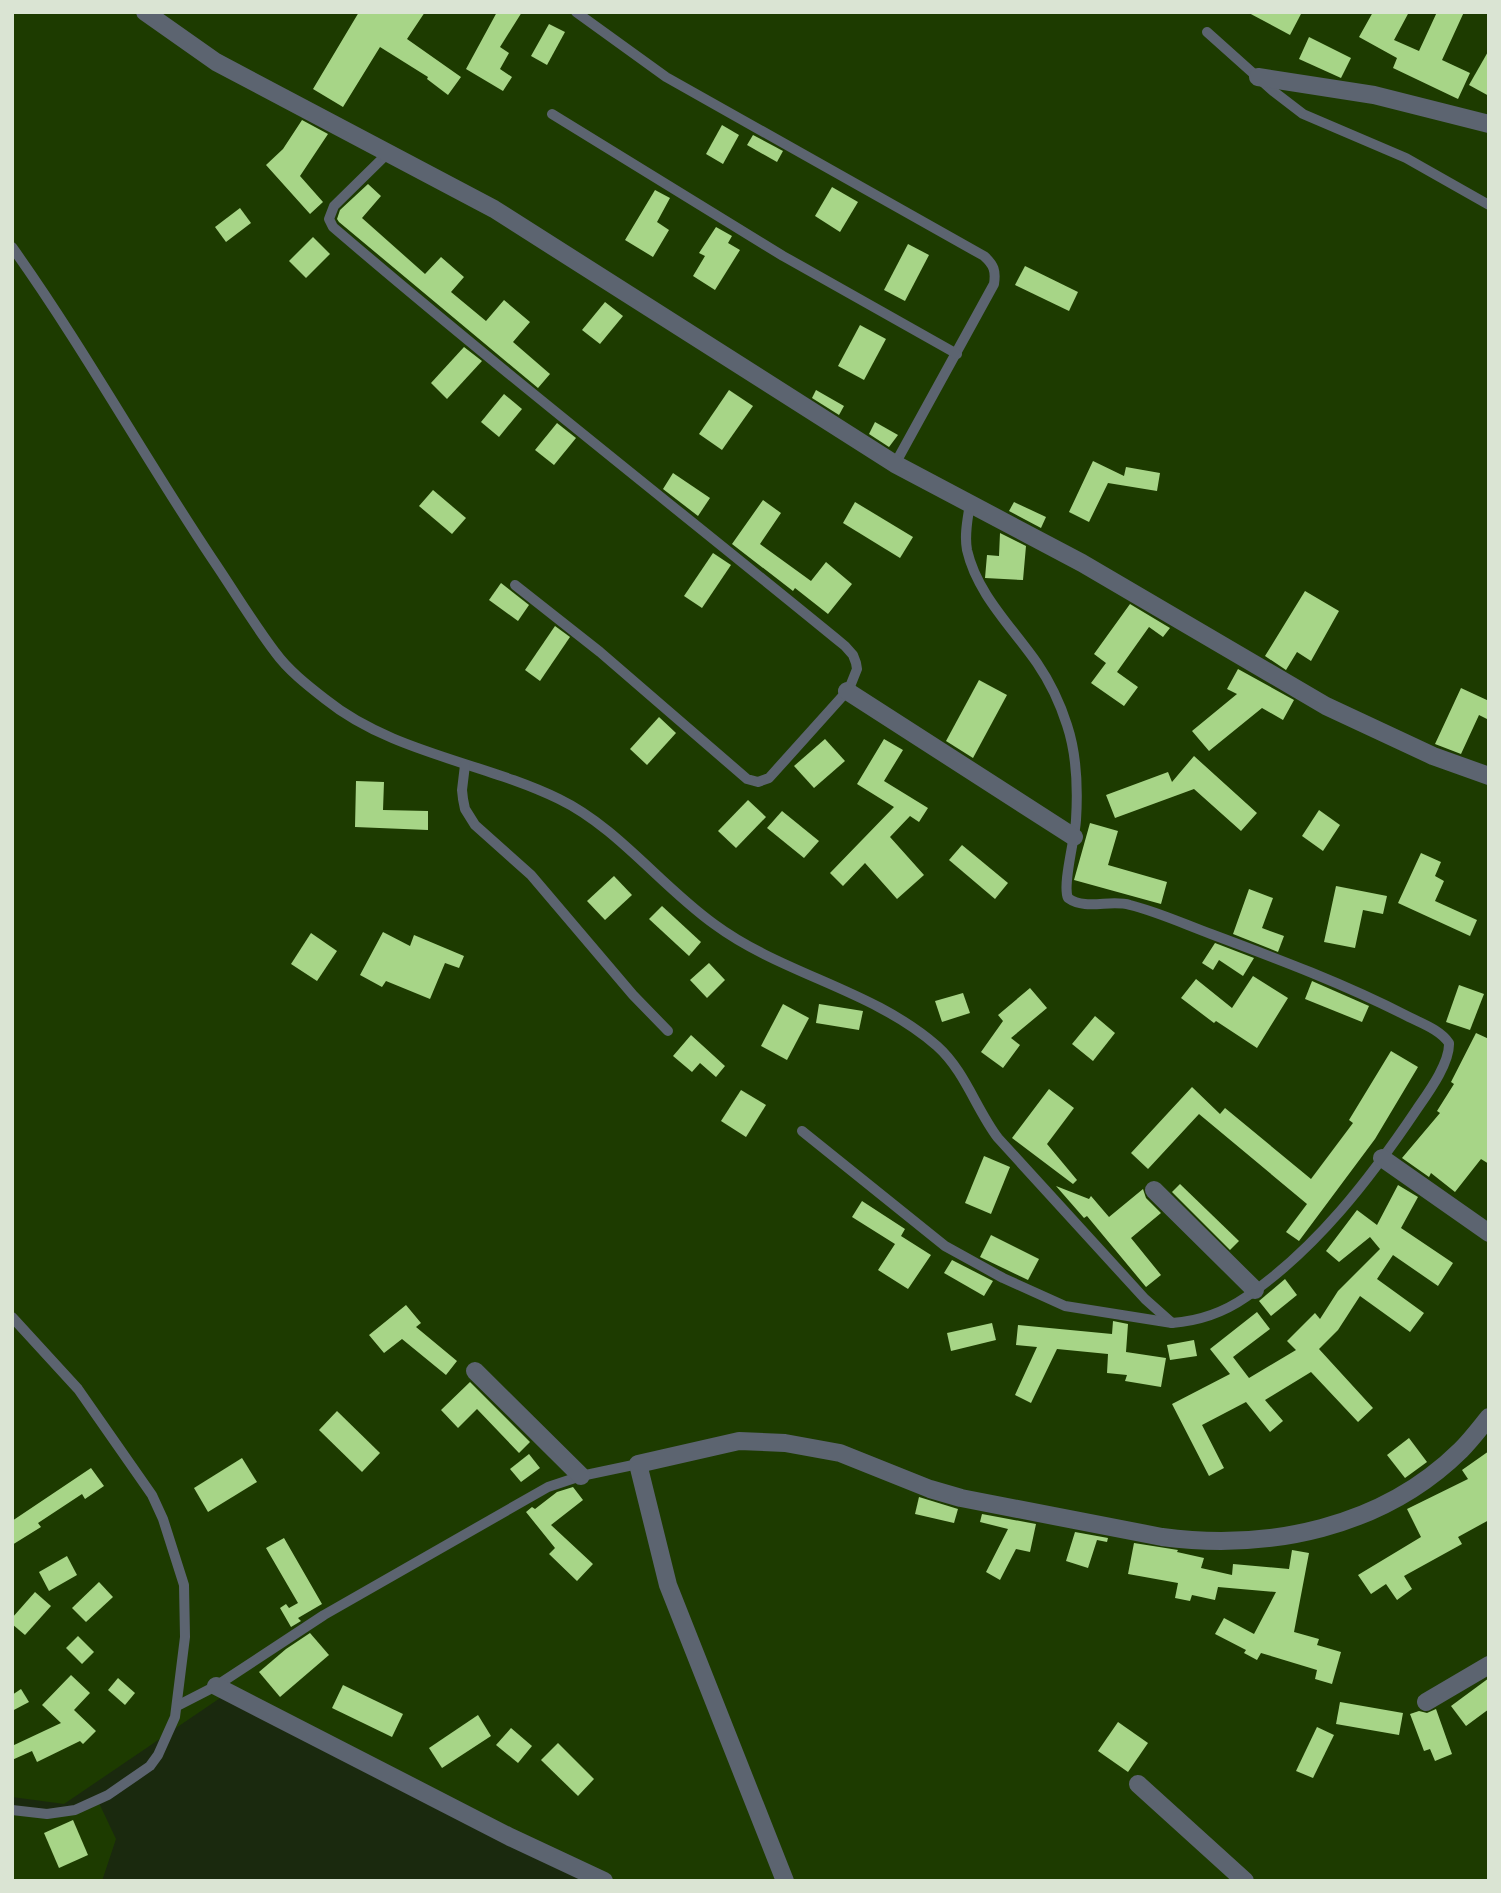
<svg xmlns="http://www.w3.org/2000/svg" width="1501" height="1893" font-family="'Source Sans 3',sans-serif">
	<rect width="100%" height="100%" fill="#1a290e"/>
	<!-- green -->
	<g fill="#1d3b00">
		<polygon points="12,12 1489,12 1489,1881 606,1881 229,1692 64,1804 12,1797"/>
		<polygon points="99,1803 116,1839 102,1881 12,1881 12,1810 54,1818"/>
	</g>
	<!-- building -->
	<g fill="#a7d587">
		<polygon points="359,12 425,12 407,39 461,77 448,95 427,79 428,77 380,47 343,107 313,89"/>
		<polygon points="497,12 522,12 500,47 509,53 500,69 512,77 503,91 466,69"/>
		<polygon points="1247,12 1302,12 1290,35"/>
		<polygon points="1373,12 1409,12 1394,40 1419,51 1437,12 1464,12 1442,60 1470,73 1458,99 1393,68 1397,58 1359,37"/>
		<polygon points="549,24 565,32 547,65 531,56"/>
		<polygon points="1309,37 1351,58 1341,78 1299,59"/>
		<polygon points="1489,50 1489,96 1469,85"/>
		<polygon points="302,120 328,134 300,176 323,202 310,214 266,165 283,149"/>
		<polygon points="722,125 739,135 723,164 706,154"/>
		<polygon points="753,135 783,151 777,162 747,145"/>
		<polygon points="368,184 381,196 362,218 425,274 441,257 464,277 451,292 486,321 504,300 530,322 513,342 550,374 538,388 339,222 337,219 340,210"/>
		<polygon points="832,187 858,202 840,232 815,216"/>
		<polygon points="655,190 670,198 657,222 669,230 653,257 625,240"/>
		<polygon points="240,208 251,223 226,242 215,227"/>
		<polygon points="716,227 732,236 728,243 740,250 715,290 693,276 705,256 699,253"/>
		<polygon points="313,237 330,254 306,278 289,261"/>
		<polygon points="908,244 929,255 905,301 884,290"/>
		<polygon points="1025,266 1078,292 1069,311 1015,285"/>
		<polygon points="605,302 623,316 600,344 582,330"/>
		<polygon points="860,325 886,339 864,380 838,366"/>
		<polygon points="464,347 482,361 447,399 431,383"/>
		<polygon points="729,390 753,406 722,450 699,434"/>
		<polygon points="816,390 844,406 839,415 812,398"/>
		<polygon points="504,394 522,409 499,437 481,422"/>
		<polygon points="875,422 898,435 889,447 869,434"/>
		<polygon points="557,423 576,438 554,465 535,450"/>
		<polygon points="1093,461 1124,476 1126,467 1160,473 1157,491 1108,483 1089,522 1069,512"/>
		<polygon points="673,473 710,498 698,516 663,489"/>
		<polygon points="433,490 466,518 452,534 419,506"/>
		<polygon points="763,500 781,513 760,544 811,581 826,562 852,584 828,614 795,588 793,591 732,544"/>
		<polygon points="855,502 913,537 900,558 843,523"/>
		<polygon points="1014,502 1046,517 1041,528 1009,511"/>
		<polygon points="1000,533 1026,546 1023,580 985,578 987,555 999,556"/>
		<polygon points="713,553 731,565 702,608 684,596"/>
		<polygon points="501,583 529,605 518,621 489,600"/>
		<polygon points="1305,591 1339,611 1311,661 1297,652 1286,670 1265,656"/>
		<polygon points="1130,604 1170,628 1163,637 1149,627 1117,672 1138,687 1124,706 1091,683 1106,663 1094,654"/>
		<polygon points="555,626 570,637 540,681 525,670"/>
		<polygon points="1238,669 1294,700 1283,720 1262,708 1209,751 1192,731 1237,694 1227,689"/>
		<polygon points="979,680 1007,695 973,758 946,741"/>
		<polygon points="1461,688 1489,701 1489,720 1479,715 1461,754 1435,744"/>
		<polygon points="659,717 676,733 647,765 630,749"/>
		<polygon points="825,739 845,761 814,788 794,766"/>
		<polygon points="884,739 903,750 884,781 928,808 919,822 910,816 890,837 924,875 897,899 865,863 843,886 830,873 894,807 857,784"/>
		<polygon points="1194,756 1257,813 1241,831 1194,789 1115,818 1106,795 1168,772 1172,782"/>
		<polygon points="356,781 384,782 383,810 428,811 428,830 355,827"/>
		<polygon points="748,800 766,817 736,848 718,831"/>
		<polygon points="1319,810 1340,825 1323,851 1302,836"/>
		<polygon points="782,811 819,841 804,858 767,828"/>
		<polygon points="1090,823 1118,831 1108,865 1167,882 1161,904 1074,880"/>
		<polygon points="962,845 1008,883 995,899 949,860"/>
		<polygon points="1421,853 1441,862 1435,876 1444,881 1435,901 1477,920 1470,936 1398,903"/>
		<polygon points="614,876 632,895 605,920 587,901"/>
		<polygon points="1336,886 1387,896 1383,914 1363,910 1355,948 1324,942"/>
		<polygon points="1249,889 1273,898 1262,928 1284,936 1278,952 1233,934"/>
		<polygon points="662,906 701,942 689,956 649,919"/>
		<polygon points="383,932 410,946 414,935 464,956 459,968 445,963 430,999 386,981 382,987 360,975"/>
		<polygon points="311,933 337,951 317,981 291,964"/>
		<polygon points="1215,943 1254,958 1243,976 1219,960 1213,970 1202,963"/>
		<polygon points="709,963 725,980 707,998 690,980"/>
		<polygon points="1253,976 1288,998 1257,1048 1216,1021 1214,1023 1181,998 1196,979 1232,1008"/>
		<polygon points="1312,981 1369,1006 1362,1022 1305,999"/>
		<polygon points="1459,985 1484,994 1470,1030 1446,1022"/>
		<polygon points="1030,988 1047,1008 1011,1038 1020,1045 1003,1068 981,1052 1003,1021 998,1015"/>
		<polygon points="963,993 970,1013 942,1022 935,1001"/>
		<polygon points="783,1004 809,1018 787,1060 761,1046"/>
		<polygon points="819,1004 863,1011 859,1030 816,1023"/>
		<polygon points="1095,1016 1115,1033 1093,1061 1072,1044"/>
		<polygon points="1476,1033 1489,1039 1489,1164 1481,1159 1455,1192 1431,1173 1429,1177 1402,1158 1440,1113 1437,1111 1454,1084 1451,1082"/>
		<polygon points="691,1035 725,1066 716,1077 700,1063 692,1072 673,1056"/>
		<polygon points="1391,1051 1418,1067 1375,1139 1299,1241 1286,1232 1307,1204 1199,1114 1148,1169 1131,1153 1192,1087 1220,1114 1225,1108 1311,1179 1353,1123 1349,1120"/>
		<polygon points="1049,1089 1074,1108 1047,1144 1077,1180 1073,1184 1012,1138"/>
		<polygon points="741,1090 766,1105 746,1137 721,1121"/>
		<polygon points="984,1156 1010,1167 991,1214 965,1203"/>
		<polygon points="1180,1184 1239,1241 1230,1250 1172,1192"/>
		<polygon points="1398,1185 1418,1197 1401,1228 1453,1263 1438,1286 1393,1255 1377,1279 1424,1313 1410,1332 1360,1296 1338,1330 1319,1349 1373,1408 1358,1422 1311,1372 1265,1400 1283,1421 1270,1432 1246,1402 1202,1425 1224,1468 1209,1476 1172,1404 1230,1374 1210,1349 1257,1312 1270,1329 1233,1357 1249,1378 1296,1350 1287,1341 1315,1313 1320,1319 1338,1291 1380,1249 1370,1237 1339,1262 1326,1251 1357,1210 1377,1225"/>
		<polygon points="1056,1186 1089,1199 1091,1196 1109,1217 1143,1189 1146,1198 1161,1213 1131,1238 1161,1275 1146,1287 1087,1216 1084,1218"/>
		<polygon points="862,1201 905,1229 901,1236 931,1255 908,1289 878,1270 895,1244 852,1217"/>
		<polygon points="991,1235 1039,1259 1028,1280 980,1257"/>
		<polygon points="952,1260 993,1281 984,1296 944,1273"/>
		<polygon points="1285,1279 1297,1295 1271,1316 1259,1301"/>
		<polygon points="406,1305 421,1323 416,1327 457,1361 446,1375 402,1339 384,1353 369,1335"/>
		<polygon points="1113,1321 1128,1324 1126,1352 1166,1358 1161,1387 1125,1381 1127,1375 1107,1373 1108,1354 1057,1349 1031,1403 1015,1395 1037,1347 1016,1345 1018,1325 1112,1334"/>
		<polygon points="992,1323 996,1340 951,1351 947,1333"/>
		<polygon points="1194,1340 1197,1356 1170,1360 1167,1345"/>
		<polygon points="470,1382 530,1442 519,1453 477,1409 458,1428 441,1410"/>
		<polygon points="337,1411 380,1453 362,1472 319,1430"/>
		<polygon points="1409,1438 1427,1462 1405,1478 1387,1455"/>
		<polygon points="1489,1451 1489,1520 1458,1537 1462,1544 1404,1576 1412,1589 1397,1600 1386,1584 1371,1594 1358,1575 1421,1537 1407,1509 1468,1479 1462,1470"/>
		<polygon points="529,1454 540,1468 521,1482 510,1469"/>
		<polygon points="242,1458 257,1482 208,1512 194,1488"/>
		<polygon points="91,1468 104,1486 85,1499 82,1494 38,1523 41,1527 12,1545 12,1521"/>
		<polygon points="573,1487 583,1500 551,1525 593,1564 577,1581 549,1554 555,1548 526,1512 532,1507 535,1509 557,1492"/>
		<polygon points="919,1497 958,1509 954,1523 915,1514"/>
		<polygon points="982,1514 1036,1524 1030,1552 1016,1549 1000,1580 986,1572 1008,1529 980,1522"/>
		<polygon points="1075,1532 1108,1538 1107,1542 1097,1540 1088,1568 1066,1561"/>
		<polygon points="284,1538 322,1604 298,1618 301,1621 291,1627 280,1608 286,1604 289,1608 298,1603 266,1548"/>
		<polygon points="1134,1543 1178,1550 1177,1552 1204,1558 1201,1568 1232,1575 1233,1564 1289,1569 1292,1550 1309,1553 1294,1632 1319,1639 1317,1645 1341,1652 1332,1684 1315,1679 1317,1670 1261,1653 1257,1660 1244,1653 1246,1650 1215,1634 1224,1618 1254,1634 1276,1592 1218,1587 1215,1600 1192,1595 1190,1601 1175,1598 1178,1583 1128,1574"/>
		<polygon points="67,1556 77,1575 49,1591 39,1572"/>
		<polygon points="99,1582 113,1597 86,1622 72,1608"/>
		<polygon points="35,1592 51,1606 25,1635 12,1624 12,1618"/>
		<polygon points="310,1633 329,1655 280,1697 259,1672 286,1649"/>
		<polygon points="78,1636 94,1652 82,1664 66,1648"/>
		<polygon points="71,1675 90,1693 74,1710 96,1731 83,1744 80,1741 37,1762 32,1751 12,1760 12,1746 61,1723 42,1705"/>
		<polygon points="118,1678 135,1693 125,1705 108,1690"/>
		<polygon points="1489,1678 1489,1709 1466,1726 1451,1706"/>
		<polygon points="343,1685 403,1714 392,1737 332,1708"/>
		<polygon points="21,1689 29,1702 12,1711 12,1695"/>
		<polygon points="1340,1702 1403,1713 1399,1735 1336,1724"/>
		<polygon points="1436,1709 1452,1754 1435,1761 1430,1749 1424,1751 1410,1714 1419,1711 1427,1713"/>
		<polygon points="478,1715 491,1736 442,1768 429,1748"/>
		<polygon points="1118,1722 1148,1743 1128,1772 1098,1751"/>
		<polygon points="1317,1727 1334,1735 1313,1778 1296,1771"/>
		<polygon points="511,1728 532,1746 518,1763 496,1745"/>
		<polygon points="558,1743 594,1779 578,1796 541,1760"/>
		<polygon points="73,1820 88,1855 59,1868 44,1833"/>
	</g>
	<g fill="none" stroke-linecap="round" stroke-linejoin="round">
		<!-- service -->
		<g stroke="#5c6470" stroke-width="10">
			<path d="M576,12l90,65 318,179c10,9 12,15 10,28l-99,180"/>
			<polyline points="1207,32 1273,91 1303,114 1406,158 1489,205"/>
			<polyline points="552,114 783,256 957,354"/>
			<path d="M389,152l-55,54 -5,13 4,8c168,144 341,279 512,419l8,9 3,8 1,6 -8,20 -80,89 -11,4 -11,-3 -147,-127 -85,-67"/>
			<path d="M12,247c72,101 132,210 201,313 21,31 40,63 62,92 13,18 32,33 50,47 67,54 158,63 234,100 58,28 102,87 155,125 69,51 158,65 223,122 28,25 39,63 61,92l147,161 27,24c27,-2 51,-10 74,-26 70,-48 124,-118 171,-188 11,-16 33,-46 32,-66 -9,-13 -26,-19 -40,-26 -64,-33 -131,-58 -198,-83 -27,-10 -53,-22 -81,-29 -20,-6 -44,6 -62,-7 -6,-13 7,-59 8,-78 2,-32 1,-65 -9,-95 -7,-22 -17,-43 -30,-62 -25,-36 -60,-69 -70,-113 -3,-16 1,-32 3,-47"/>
			<polyline points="465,765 462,790 463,799 465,809 475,825 531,875 633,995 668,1031"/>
			<polyline points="802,1131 945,1246 1003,1278 1065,1306 1172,1323"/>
			<polyline points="12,1317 78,1389 152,1495 163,1519 184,1585 185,1637 175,1717 158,1755 150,1766 108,1795 75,1810 47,1814 12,1810"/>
			<polyline points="177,1706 216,1686 324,1615 548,1487 581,1476 638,1464"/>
		</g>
		<!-- minor -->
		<g stroke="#5c6470" stroke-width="18">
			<polyline points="145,12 216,62 494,209 895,464 1082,563 1326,706 1433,756 1489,776"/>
			<polyline points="1258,77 1374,95 1489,124"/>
			<polyline points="847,691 1074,837"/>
			<polyline points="1382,1158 1489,1233"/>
			<polyline points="1154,1190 1255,1290"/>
			<polyline points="475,1371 581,1476"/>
			<polyline points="216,1686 510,1837 604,1881"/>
			<polyline points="1426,1702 1489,1665"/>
			<polyline points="1138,1784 1245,1881"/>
			<path d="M785,1881l-117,-296 -30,-121 101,-23 46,2 55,10 90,36 31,9 201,39c107,14 220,-9 299,-87 10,-10 19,-22 28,-33"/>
		</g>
	</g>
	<!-- border -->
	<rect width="1501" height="1893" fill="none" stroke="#dae4d3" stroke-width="28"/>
</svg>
